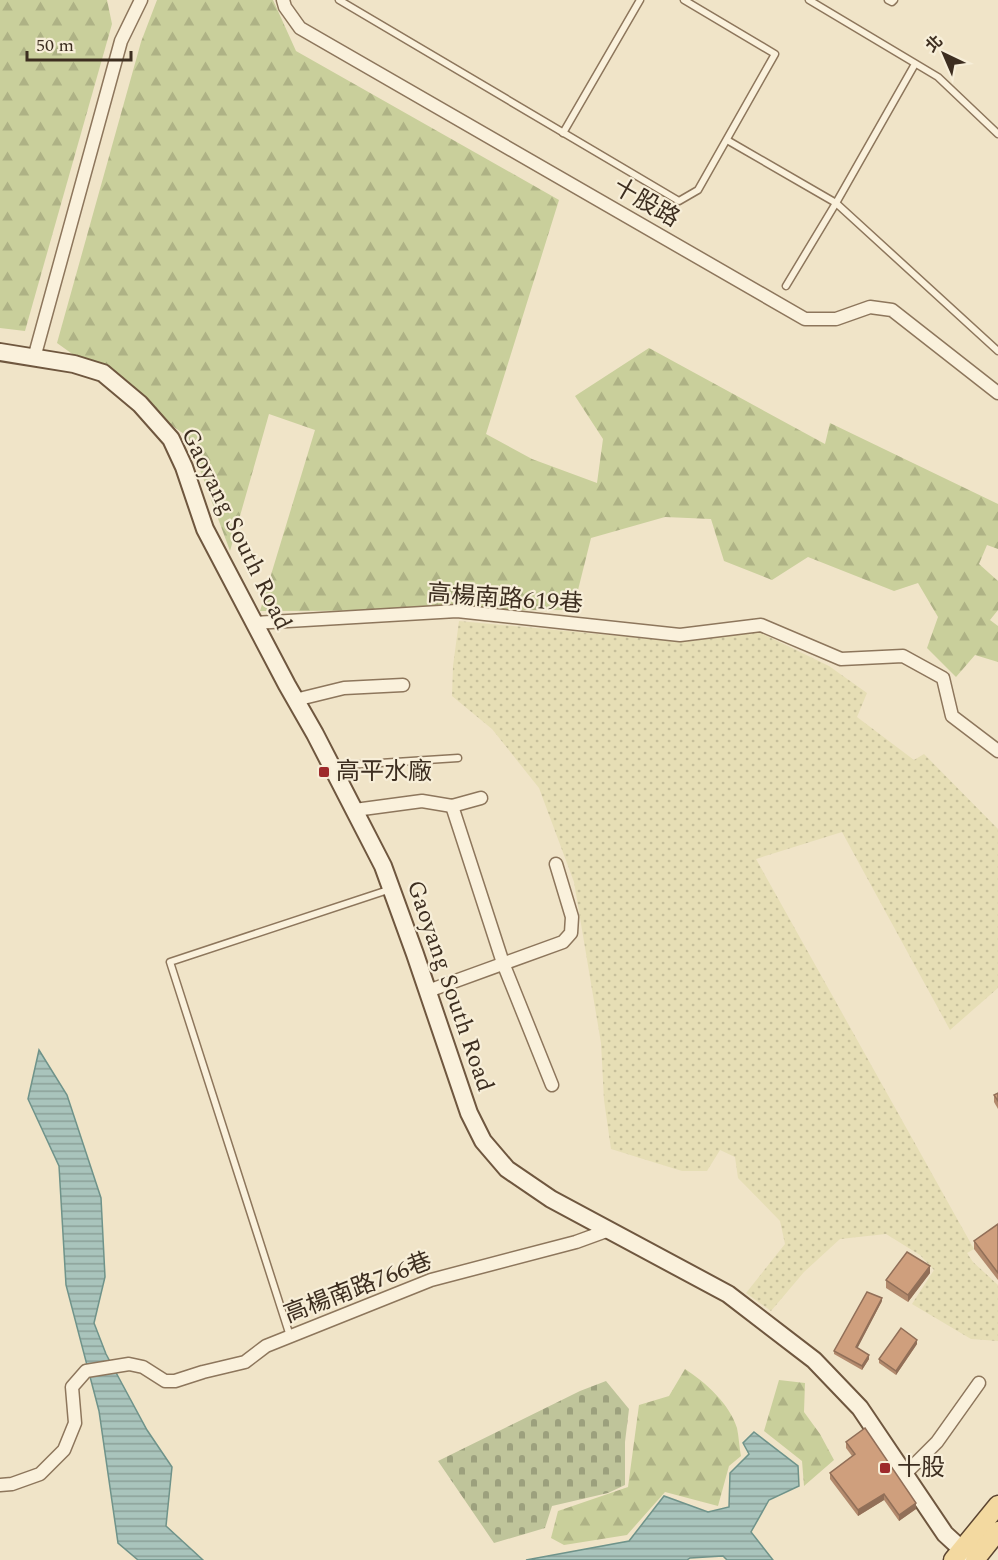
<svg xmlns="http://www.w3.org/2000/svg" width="998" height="1560" font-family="Spectral,'Noto Sans TC',serif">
	<defs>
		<pattern id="farmland-dots" width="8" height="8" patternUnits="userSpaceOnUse" patternTransform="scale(1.5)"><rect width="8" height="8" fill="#e6deb5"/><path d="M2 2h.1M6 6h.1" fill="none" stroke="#c6bf9b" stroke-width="1.8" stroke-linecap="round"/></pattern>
		<pattern id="forest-firs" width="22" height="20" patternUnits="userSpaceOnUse" patternTransform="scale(1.5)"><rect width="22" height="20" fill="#c9cf9b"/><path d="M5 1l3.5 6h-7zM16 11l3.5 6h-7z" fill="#aeb285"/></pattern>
		<pattern id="cemetery-stones" width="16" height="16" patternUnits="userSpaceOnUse" patternTransform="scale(1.5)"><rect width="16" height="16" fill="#bfc49a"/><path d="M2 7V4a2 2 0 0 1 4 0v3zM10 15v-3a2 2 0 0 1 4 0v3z" fill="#9ca07d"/></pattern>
		<pattern id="water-rules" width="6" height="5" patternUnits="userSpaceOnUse" patternTransform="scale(1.5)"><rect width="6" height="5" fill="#a9c4bc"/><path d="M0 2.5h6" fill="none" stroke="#8ba098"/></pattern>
	</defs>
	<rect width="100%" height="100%" fill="#f0e4c8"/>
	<!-- farmland -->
	<polygon fill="url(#farmland-dots)" points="459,621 683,642 759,632 829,666 867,693 857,717 914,760 924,754 998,829 998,988 950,1030 842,832 756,859 974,1249 967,1253 973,1262 998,1285 998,1341 971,1339 912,1304 934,1270 920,1255 886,1234 840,1239 804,1272 771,1311 746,1293 785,1244 780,1221 738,1178 735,1157 720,1150 707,1171 682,1171 611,1149 604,1100 601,1043 574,882 539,788 492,729 452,696 453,666"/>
	<!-- forest -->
	<g fill="url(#forest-firs)">
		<polygon points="0,0 107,0 112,24 25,331 0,328"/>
		<polygon points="157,0 273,0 296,51 559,200 486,434 532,459 597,483 603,439 575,396 649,348 825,444 830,423 998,504 998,549 987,545 979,564 998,581 998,610 990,620 998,626 998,662 975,655 956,677 927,648 938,617 918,583 894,591 808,557 772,580 724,561 711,519 665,517 591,538 573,610 260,611 315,430 269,414 230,551 188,437 57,343 141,42"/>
		<path d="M685,1369c21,14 44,34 52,59 2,9 2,19 4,28l-12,10 -11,40 -53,-14 -38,43 -63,10 -13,-7 7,-27 70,-24 11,-82 30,-9z"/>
		<polygon points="779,1380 805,1383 804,1412 820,1434 834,1460 804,1486 802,1461 764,1431"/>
	</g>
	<!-- cemetery -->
	<polygon fill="url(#cemetery-stones)" points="606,1381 629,1409 625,1442 625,1485 608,1493 552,1506 545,1528 494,1543 438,1461 580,1391"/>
	<!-- water -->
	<g fill="url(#water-rules)" stroke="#6f938a" stroke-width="1.5">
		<polygon points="39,1050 67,1095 101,1198 105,1277 94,1323 106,1354 147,1430 172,1467 166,1526 203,1560 138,1560 118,1543 99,1411 66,1285 59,1166 28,1099"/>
		<polygon points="754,1432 798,1466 799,1486 769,1500 751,1532 773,1560 727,1560 723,1556 690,1558 687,1560 526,1560 629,1541 664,1496 708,1512 729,1507 730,1473 749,1454 743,1443"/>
	</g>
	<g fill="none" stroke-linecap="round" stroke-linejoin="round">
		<!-- lane casing -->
		<g stroke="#8d765c" stroke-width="9">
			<g id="lane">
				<polyline points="339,0 679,201 698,190 775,54 684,0"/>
				<polyline points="809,0 938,77 998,134"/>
				<polyline points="888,0 892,2 894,0"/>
				<polyline points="563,133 640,0"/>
				<polyline points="727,140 836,203 998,351"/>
				<polyline points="786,286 836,203 915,64"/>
				<polyline points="333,766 458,758"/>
				<polyline points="290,1336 170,962 391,889"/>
			</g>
		</g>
		<!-- street casing -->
		<g stroke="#8d765c" stroke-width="15">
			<g id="street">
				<polyline points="283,0 285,7 300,28 805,319 836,319 870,307 892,310 998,393"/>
				<polyline points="34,358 121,41 141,0"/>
				<polyline points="254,623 457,611 680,635 761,625 841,659 903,656 943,678 952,716 998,751"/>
				<polyline points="295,700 344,688 403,685"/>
				<polyline points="452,806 503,963 552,1085"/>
				<polyline points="355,810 422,801 452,806 481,798"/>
				<polyline points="428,991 563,942 571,933 572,917 556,864"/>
				<polyline points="905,1474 937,1442 979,1383"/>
				<polyline points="0,1485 12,1484 40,1474 64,1450 75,1423 72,1387 86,1371 129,1364 143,1367 165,1381 175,1381 203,1372 245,1362 266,1346 431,1280 576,1242 609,1230"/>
			</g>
		</g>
		<!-- secondary casing -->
		<g stroke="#6f573f" stroke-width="20">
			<polyline id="secondary" points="0,352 74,364 103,373 140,404 171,439 184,467 205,529 287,685 315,734 383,866 415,954 469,1113 483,1141 507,1169 551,1199 728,1294 814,1360 860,1408 945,1534 970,1557"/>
		</g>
		<!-- primary casing -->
		<g stroke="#5b4430" stroke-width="21">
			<g id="primary">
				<polyline points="953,1560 998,1505"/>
				<polyline points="975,1560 998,1531"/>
			</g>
		</g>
		<!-- lane -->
		<use href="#lane" stroke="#faf1dc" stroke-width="6"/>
		<!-- street -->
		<use href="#street" stroke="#faf1dc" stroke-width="12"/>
		<!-- secondary -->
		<use href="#secondary" stroke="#faf1dc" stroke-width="16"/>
		<!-- primary -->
		<use href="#primary" stroke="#f3d9a0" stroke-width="18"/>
	</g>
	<!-- wall -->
	<g fill="#b2896c">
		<polygon points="998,1093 998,1109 994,1102 994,1095"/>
		<polygon points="998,1224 998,1280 974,1249 974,1241"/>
		<polygon points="930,1273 908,1302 886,1288 886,1280"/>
		<polygon points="882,1301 857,1348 869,1359 862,1370 834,1354 834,1351"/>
		<polygon points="917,1344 896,1375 879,1363 879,1359"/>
		<polygon points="846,1442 916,1509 899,1521 884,1500 858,1516 830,1479 830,1473 852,1456 846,1448"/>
	</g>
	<!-- shaded-wall -->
	<g fill="#916f58">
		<polygon points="930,1266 930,1273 908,1302 908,1295"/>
		<polygon points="882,1298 882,1301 856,1351 856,1347"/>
		<polygon points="917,1340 917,1344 896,1375 896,1371"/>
		<polygon points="869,1355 869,1359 862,1370 862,1366"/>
		<polygon points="884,1494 884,1500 858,1516 858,1510"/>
		<polygon points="916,1503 916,1509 899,1521 899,1515"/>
	</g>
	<!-- building -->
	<g fill="#cf9f7d" stroke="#916f58" stroke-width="1.5">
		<polygon points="998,1093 998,1101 994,1095"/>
		<polygon points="998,1224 998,1273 974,1241"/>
		<polygon points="907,1252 930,1266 908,1295 886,1280"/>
		<polygon points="867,1292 882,1298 856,1347 869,1355 862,1366 834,1351"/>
		<polygon points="901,1328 917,1340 896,1371 879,1359"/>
		<polygon points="865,1428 916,1503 899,1515 884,1494 858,1510 830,1473 855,1454 846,1442"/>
	</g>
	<!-- markers -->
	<g fill="#9e2a2b" stroke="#f7eed8" stroke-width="2">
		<rect x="318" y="766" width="12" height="12" rx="3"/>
		<rect x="879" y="1462" width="12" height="12" rx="3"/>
	</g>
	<g text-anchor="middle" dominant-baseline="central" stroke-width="4.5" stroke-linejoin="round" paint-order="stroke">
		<!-- street labels -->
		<g font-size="24" fill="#3d2e20" stroke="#f7eed8">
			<text transform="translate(646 203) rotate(30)">十股路</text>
			<text transform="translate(236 529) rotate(64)">Gaoyang South Road</text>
			<text transform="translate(505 599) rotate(4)">高楊南路619巷</text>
			<text transform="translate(450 986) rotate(71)">Gaoyang South Road</text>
			<text transform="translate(358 1288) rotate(-21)">高楊南路766巷</text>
		</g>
		<!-- poi labels -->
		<g font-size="24" fill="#3d2e20" stroke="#f7eed8" text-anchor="start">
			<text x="336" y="772">高平水廠</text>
			<text x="897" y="1468">十股</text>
		</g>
	</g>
	<!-- north arrow -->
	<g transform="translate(944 54) rotate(316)" stroke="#f7eed8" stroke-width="4.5" paint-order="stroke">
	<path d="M0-4.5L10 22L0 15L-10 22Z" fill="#3d2e20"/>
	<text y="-9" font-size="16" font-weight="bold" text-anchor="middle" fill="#3d2e20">北</text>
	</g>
	<!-- scale -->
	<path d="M27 51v9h104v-9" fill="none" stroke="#3d2e20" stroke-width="3"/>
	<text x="36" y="51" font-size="18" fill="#3d2e20" stroke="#f7eed8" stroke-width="4.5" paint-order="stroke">50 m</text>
</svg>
